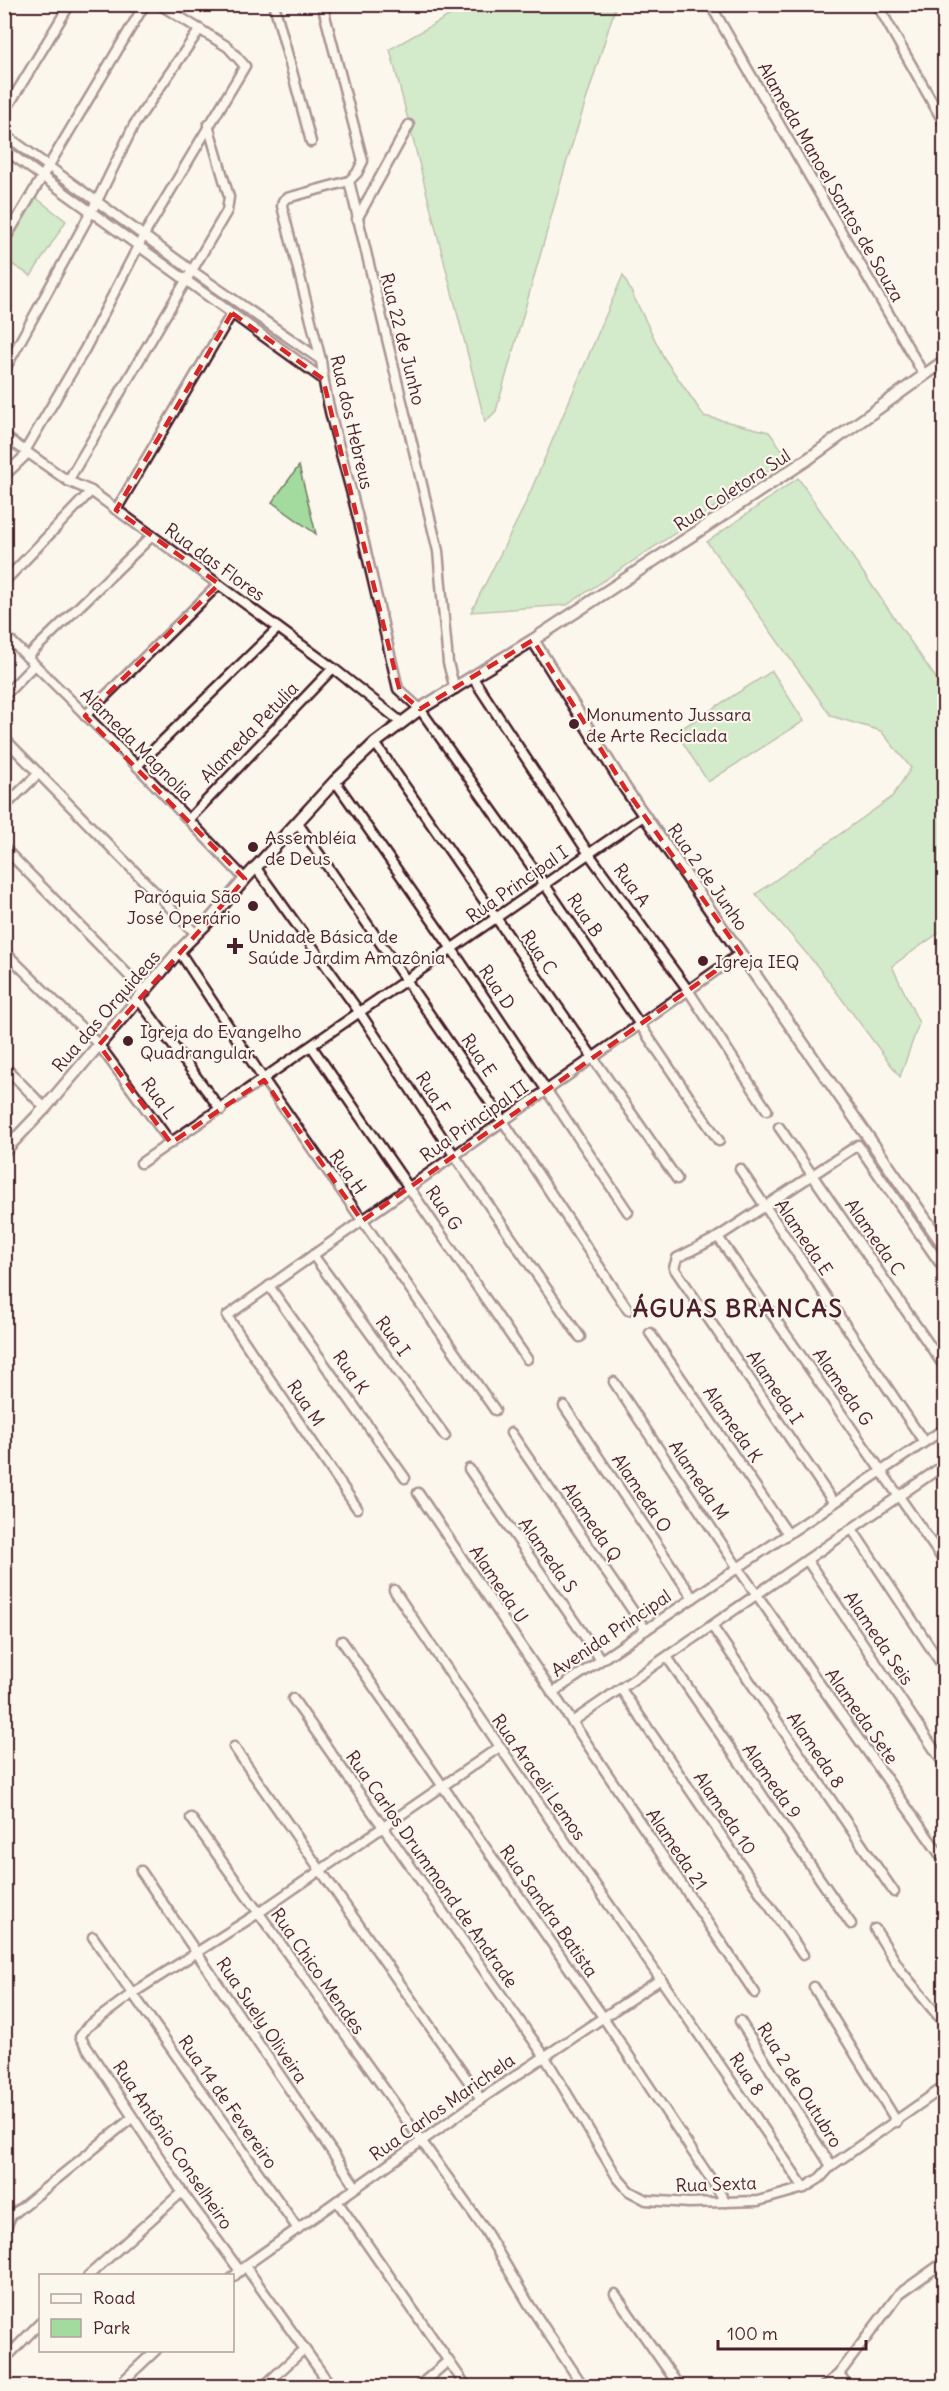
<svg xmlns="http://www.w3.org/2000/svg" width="949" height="2391" font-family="Delius,sans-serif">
	<rect width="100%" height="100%" fill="#fbf7ec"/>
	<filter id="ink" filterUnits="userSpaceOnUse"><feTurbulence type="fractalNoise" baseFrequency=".0167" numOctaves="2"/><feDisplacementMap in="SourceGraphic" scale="12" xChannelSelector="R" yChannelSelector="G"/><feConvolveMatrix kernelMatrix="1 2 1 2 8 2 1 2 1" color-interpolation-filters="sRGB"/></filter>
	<g filter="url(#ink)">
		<!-- green -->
		<g fill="#a3db9f" stroke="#767d65" stroke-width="1.5">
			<polygon points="468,5 616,5 566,164 496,411 485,422 390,49"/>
			<polygon points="35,197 66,221 31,276 5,260 4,247"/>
			<polygon points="623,275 664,358 704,416 769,432 788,458 567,605 471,612 523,509"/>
			<polygon points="299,466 316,534 272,502"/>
			<polygon points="798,478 944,690 944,929 892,966 919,1023 900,1077 818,967 756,894 892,797 911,768 881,731 831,716 707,542"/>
			<polygon points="772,671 804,721 708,782 676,732"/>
		</g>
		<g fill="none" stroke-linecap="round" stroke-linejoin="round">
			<!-- minor casing -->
			<g stroke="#4a1f2b" stroke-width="13">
				<g id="minor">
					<polyline points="274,4 311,142"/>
					<polyline points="322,4 363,161 357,173 349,181 438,551 448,663 455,689"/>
					<polyline points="710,4 924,375"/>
					<polyline points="877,4 944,123"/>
					<polyline points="4,113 70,4"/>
					<polyline points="4,134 191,270 321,360"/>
					<polyline points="4,149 323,379"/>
					<path d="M349,181l-62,17 -4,3 -1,5 39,154c5,47 20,92 32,138 16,63 30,127 45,191l22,20 125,176 174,256"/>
					<polyline points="357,219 409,125"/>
					<polyline points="4,241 145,4"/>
					<polyline points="4,371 97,201 134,125 200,29"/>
					<polyline points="4,436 68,481 91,491 333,668 401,722"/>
					<polyline points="25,451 85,349 144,235 245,66 228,47 159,4"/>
					<polyline points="4,476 28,453"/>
					<polyline points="68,481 227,211 229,197 208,125"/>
					<polyline points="116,510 232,313"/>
					<polyline points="4,582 91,491"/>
					<polyline points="4,634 137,766 245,879"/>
					<polyline points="27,657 152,536"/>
					<polyline points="473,678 589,854 688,990 767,1110"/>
					<polyline points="4,696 34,665"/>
					<polyline points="85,716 218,585"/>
					<polyline points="4,738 196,934"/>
					<polyline points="375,743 677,1179"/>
					<polyline points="137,766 278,628"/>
					<polyline points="335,781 452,949 628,1212"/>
					<polyline points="4,807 39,773"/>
					<polyline points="189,819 333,668"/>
					<polyline points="297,822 503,1121 628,1310"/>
					<polyline points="4,848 145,992"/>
					<polyline points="256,868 360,1013 454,1155 580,1337"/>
					<polyline points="4,951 99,1045 171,1143"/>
					<polyline points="179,951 264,1080 495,1410"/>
					<polyline points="139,1000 221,1110"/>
					<polyline points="312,1047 527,1359"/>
					<polyline points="4,1066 45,1108"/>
					<polyline points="779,1127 944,1366"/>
					<polyline points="141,1163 645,815"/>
					<polyline points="740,1169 924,1442"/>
					<polyline points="718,1237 944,1561"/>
					<polyline points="313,1255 445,1436"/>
					<polyline points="269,1286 405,1478"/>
					<polyline points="650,1333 788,1534"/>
					<polyline points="614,1382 738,1568 941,1856"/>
					<polyline points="564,1406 693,1598"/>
					<polyline points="511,1433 646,1630"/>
					<polyline points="469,1469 601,1660"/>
					<polyline points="418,1493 755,1993"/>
					<polyline points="834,1503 674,1268 677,1258 718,1237 858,1145 944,1269"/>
					<polyline points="357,1508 227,1316 741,953"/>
					<polyline points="852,1529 944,1668"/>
					<polyline points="807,1560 944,1764"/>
					<path d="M394,1590c134,202 275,398 410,598"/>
					<polyline points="712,1626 894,1892"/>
					<polyline points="342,1641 603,2017 726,2202"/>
					<polyline points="667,1657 851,1924"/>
					<polyline points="621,1689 803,1955"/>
					<polyline points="552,1693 944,1429"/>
					<polyline points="293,1699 545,2057 617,2177 629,2191 646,2200 689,2203 758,2201 804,2188 820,2178 831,2166 944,2087"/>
					<polyline points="572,1722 944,1465"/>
					<polyline points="234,1747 481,2099"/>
					<polyline points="191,1818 485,2230 530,2306 583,2386"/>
					<polyline points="141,1871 356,2187"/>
					<polyline points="875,1929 902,1972 944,2023"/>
					<polyline points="93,1937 298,2229"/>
					<polyline points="814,1987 897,2122"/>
					<polyline points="740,2021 831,2166"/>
					<polyline points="337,2201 466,2386"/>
					<polyline points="4,2232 11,2216 132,2118"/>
					<polyline points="245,2266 331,2386"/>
					<polyline points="240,2271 182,2192 80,2037 87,2027 133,1993 257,1914 498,1748"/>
					<polyline points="88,2276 182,2192"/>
					<polyline points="232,2278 245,2266 481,2099 661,1979"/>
					<polyline points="615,2294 679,2386"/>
					<polyline points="4,2360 40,2323"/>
					<polyline points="839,2374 848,2386"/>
					<polyline points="118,2386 156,2350"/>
					<polyline points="264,2386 304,2349"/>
					<polyline points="419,2386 448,2361"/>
					<polyline points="824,2386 839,2374 899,2294 944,2262"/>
				</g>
			</g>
			<!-- tertiary casing -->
			<g stroke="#4a1f2b" stroke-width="15">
				<g id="tertiary">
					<polyline points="533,640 625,788 944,1246"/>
					<polyline points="4,1151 45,1108 179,951 209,921 245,879 335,781 375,743 420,709 533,640 808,459 944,361"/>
				</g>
			</g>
			<!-- minor -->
			<use href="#minor" stroke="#fbf7ec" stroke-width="8"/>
			<!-- tertiary -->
			<use href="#tertiary" stroke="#fbf7ec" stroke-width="10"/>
		</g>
	</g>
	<!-- marked area -->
	<path d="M0 0H949V2391H0ZM232,313l91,66 77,313 20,17 113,-69 92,148 116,165 -379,268 -98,-141 -93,63 -72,-98 146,-166 -160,-163 134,-132 -103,-74z" fill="#fbf7ec" fill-opacity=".55" fill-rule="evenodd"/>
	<path fill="none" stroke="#d62828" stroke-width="4.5" stroke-dasharray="12 8" stroke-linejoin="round" d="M232,313l91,66 77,313 20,17 113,-69 92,148 116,165 -379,268 -98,-141 -93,63 -72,-98 146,-166 -160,-163 134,-132 -103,-74z"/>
	<!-- markers -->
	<g fill="#4a1f2b" stroke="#fbf7ec" stroke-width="2">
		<circle cx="574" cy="724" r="6"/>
		<circle cx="253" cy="847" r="6"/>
		<circle cx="253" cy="906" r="6"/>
		<path d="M232 937h6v6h6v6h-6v6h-6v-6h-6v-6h6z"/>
		<circle cx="703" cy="961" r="6"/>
		<circle cx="128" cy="1041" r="6"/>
	</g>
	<g text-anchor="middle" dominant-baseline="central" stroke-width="4.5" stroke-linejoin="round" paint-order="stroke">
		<!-- street labels -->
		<g font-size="18" fill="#4a1f2b" stroke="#fbf7ec">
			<text transform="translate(831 182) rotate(60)">Alameda Manoel Santos de Souza</text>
			<text transform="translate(403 339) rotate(76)">Rua 22 de Junho</text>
			<text transform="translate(352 422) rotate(77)">Rua dos Hebreus</text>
			<text transform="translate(732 490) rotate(-33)">Rua Coletora Sul</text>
			<text transform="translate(215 562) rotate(36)">Rua das Flores</text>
			<text transform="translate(249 732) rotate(-46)">Alameda Petulia</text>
			<text transform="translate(137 744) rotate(45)">Alameda Magnolia</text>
			<text transform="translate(708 877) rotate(55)">Rua 2 de Junho</text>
			<text transform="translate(517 884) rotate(-35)">Rua Principal I</text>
			<text transform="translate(632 885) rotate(54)">Rua A</text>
			<text transform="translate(585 915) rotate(56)">Rua B</text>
			<text transform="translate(539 952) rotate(56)">Rua C</text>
			<text transform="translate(497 987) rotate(56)">Rua D</text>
			<text transform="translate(106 1011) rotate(-49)">Rua das Orquideas</text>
			<text transform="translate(479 1055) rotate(56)">Rua E</text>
			<text transform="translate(433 1093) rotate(57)">Rua F</text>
			<text transform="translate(159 1098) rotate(54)">Rua L</text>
			<text transform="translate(474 1121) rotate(-35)">Rua Principal II</text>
			<text transform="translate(348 1172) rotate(55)">Rua H</text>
			<text transform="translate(444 1208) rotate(56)">Rua G</text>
			<text transform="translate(804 1237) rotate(56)">Alameda E</text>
			<text transform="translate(875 1237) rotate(55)">Alameda C</text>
			<text transform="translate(393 1336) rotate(54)">Rua I</text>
			<text transform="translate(351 1372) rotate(55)">Rua K</text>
			<text transform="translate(775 1387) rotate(56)">Alameda I</text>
			<text transform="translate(843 1387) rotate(55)">Alameda G</text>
			<text transform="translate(306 1403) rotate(56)">Rua M</text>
			<text transform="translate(733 1424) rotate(55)">Alameda K</text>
			<text transform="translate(699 1480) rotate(56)">Alameda M</text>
			<text transform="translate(642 1493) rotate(56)">Alameda O</text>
			<text transform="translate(592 1522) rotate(56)">Alameda Q</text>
			<text transform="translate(548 1555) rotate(55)">Alameda S</text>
			<text transform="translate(499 1584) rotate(56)">Alameda U</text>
			<text transform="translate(611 1633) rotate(-34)">Avenida Principal</text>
			<text transform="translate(879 1638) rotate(56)">Alameda Seis</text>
			<text transform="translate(862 1716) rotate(55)">Alameda Sete</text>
			<text transform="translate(816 1750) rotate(56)">Alameda 8</text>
			<text transform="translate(539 1777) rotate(55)">Rua Araceli Lemos</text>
			<text transform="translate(772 1781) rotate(55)">Alameda 9</text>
			<text transform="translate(725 1813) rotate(56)">Alameda 10</text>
			<text transform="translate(677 1849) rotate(56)">Alameda 21</text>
			<text transform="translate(432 1869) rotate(55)">Rua Carlos Drummond de Andrade</text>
			<text transform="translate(549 1911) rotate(55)">Rua Sandra Batista</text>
			<text transform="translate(318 1971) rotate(55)">Rua Chico Mendes</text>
			<text transform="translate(262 2020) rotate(56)">Rua Suely Oliveira</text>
			<text transform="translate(747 2074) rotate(56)">Rua 8</text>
			<text transform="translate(800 2085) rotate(58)">Rua 2 de Outubro</text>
			<text transform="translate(228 2102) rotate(55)">Rua 14 de Fevereiro</text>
			<text transform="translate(442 2107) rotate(-35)">Rua Carlos Marichela</text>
			<text transform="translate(173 2145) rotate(56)">Rua Antônio Conselheiro</text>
			<text transform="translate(716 2184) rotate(-2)">Rua Sexta</text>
		</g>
		<!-- poi labels -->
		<g font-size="18" fill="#4a1f2b" stroke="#fbf7ec" text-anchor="start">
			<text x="586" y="714">Monumento Jussara<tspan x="586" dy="21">de Arte Reciclada</tspan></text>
			<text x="265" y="837">Assembléia<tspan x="265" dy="21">de Deus</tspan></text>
			<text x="241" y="896" text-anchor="end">Paróquia São<tspan x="241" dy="21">José Operário</tspan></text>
			<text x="248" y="936">Unidade Básica de<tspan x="248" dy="21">Saúde Jardim Amazônia</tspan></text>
			<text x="715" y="961">Igreja IEQ</text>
			<text x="140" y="1031">Igreja do Evangelho<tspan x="140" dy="21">Quadrangular</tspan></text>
		</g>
		<!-- district labels -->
		<g font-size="24" font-weight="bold" letter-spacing="1.5" fill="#4a1f2b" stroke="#fbf7ec">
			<text x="738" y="1308">ÁGUAS BRANCAS</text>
		</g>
	</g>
	<!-- margin -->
	<rect width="949" height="2391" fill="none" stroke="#fbf7ec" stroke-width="24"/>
	<rect x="12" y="12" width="925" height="2367" fill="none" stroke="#4a1f2b" stroke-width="2" filter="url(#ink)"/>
	<!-- legend -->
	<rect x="39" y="2274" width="195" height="78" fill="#fbf7ec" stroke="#b4a19f" stroke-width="1.5"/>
	<rect x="51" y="2294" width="30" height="9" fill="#fbf7ec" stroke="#b4a19f" stroke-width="1.5"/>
	<text x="93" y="2304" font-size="18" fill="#4a1f2b">Road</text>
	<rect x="51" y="2319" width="30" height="18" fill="#a3db9f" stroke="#b4a19f" stroke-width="1.5"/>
	<text x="93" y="2334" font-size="18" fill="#4a1f2b">Park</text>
	<!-- scale -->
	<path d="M718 2340v9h148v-9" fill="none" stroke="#4a1f2b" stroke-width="3"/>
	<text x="727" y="2340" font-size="18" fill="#4a1f2b" stroke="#fbf7ec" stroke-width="4.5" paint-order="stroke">100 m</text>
</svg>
